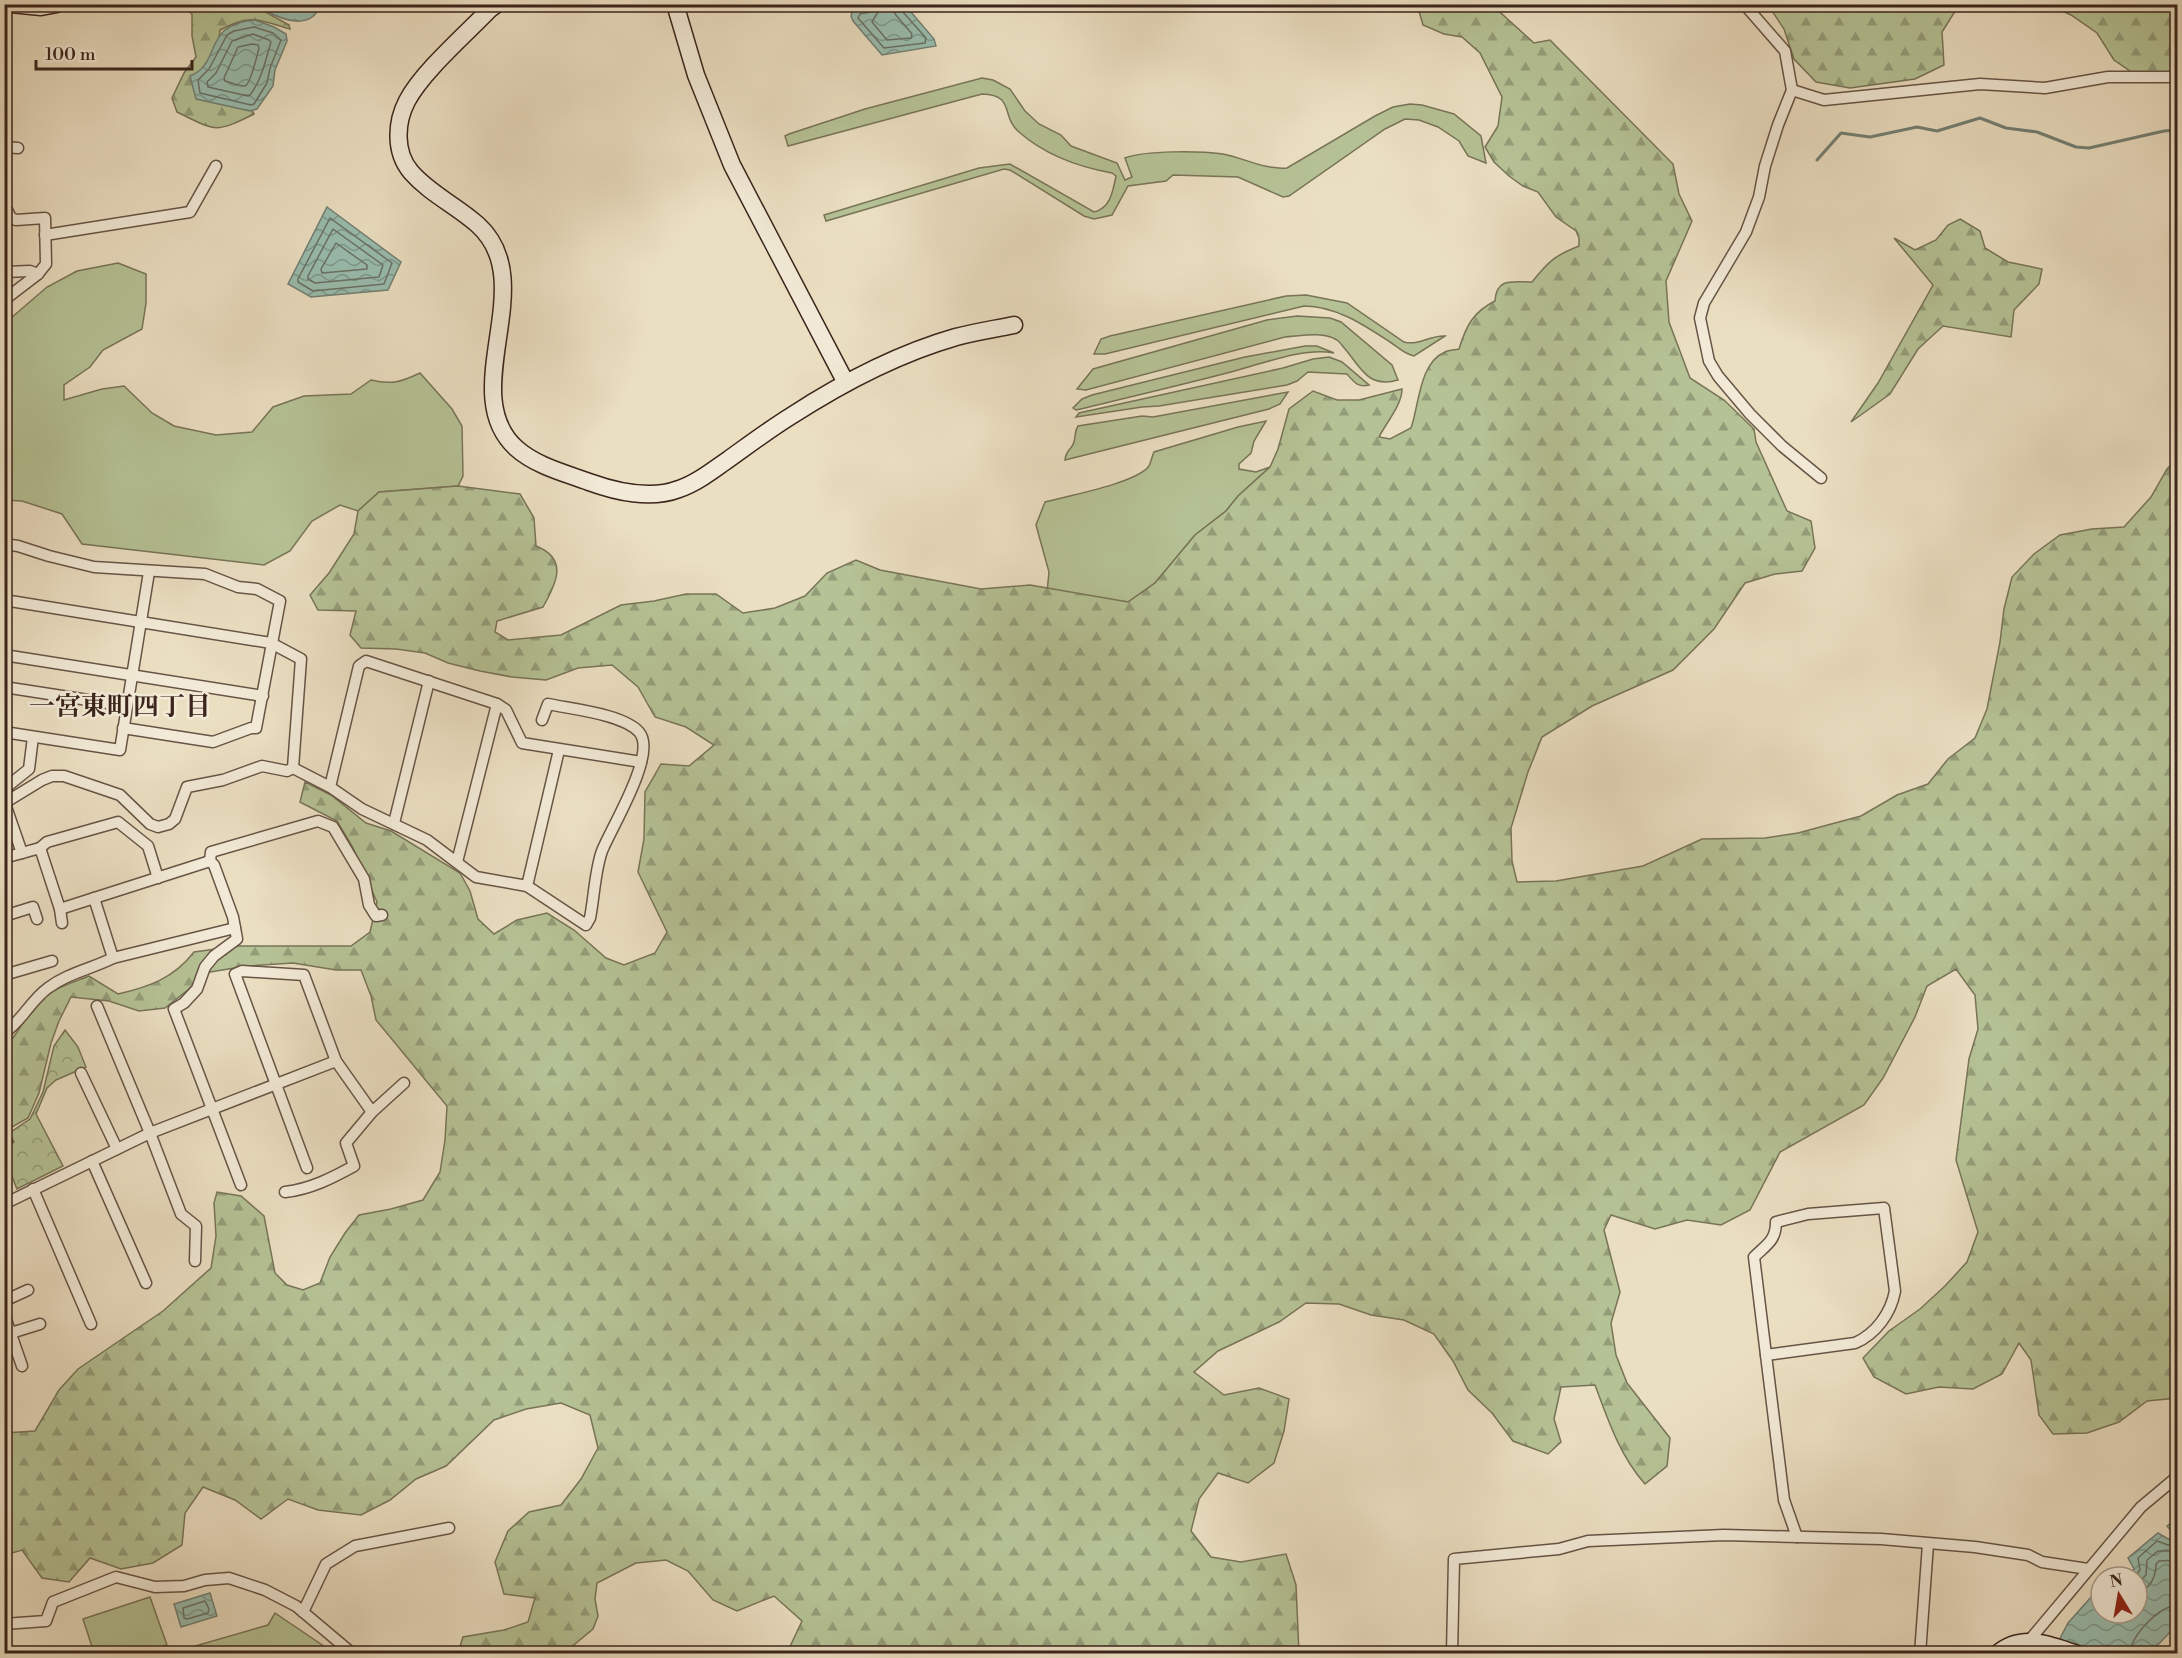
<svg xmlns="http://www.w3.org/2000/svg" width="2182" height="1658" font-family="'Libre Bodoni','Noto Serif JP',serif">
	<defs>
		<pattern id="forest-firs" width="22" height="20" patternUnits="userSpaceOnUse" patternTransform="scale(1.5)"><rect width="22" height="20" fill="#b5c295"/><path d="M5 1l3.5 6h-7zM16 11l3.5 6h-7z" fill="#949d79"/></pattern>
		<pattern id="park-crowns" width="20" height="18" patternUnits="userSpaceOnUse" patternTransform="scale(1.5)"><rect width="20" height="18" fill="#b5c295"/><path d="M2 6a3 3 0 1 1 6 0M12 15a3 3 0 1 1 6 0" fill="none" stroke="#949d79"/></pattern>
		<pattern id="water-waves" width="16" height="10" patternUnits="userSpaceOnUse" patternTransform="scale(1.5)"><rect width="16" height="10" fill="#99bdae"/><path d="M0 5q4-4 8 0t8 0" fill="none" stroke="#7e998d"/></pattern>
	</defs>
	<rect width="100%" height="100%" fill="#ebdfc2"/>
	<filter id="stains"><feTurbulence type="fractalNoise" baseFrequency=".00333" numOctaves="4"/><feColorMatrix values="0 0 0 0 .2 0 0 0 0 .09 0 0 0 0 .02 0 0 0 .5 -.17"/></filter>
	<radialGradient id="worn" r=".72"><stop offset=".6" stop-color="#630" stop-opacity="0"/><stop offset="1" stop-color="#630" stop-opacity=".3"/></radialGradient>
	<!-- grass -->
	<g fill="#b5c295" stroke="#787458" stroke-width="1.5">
		<path d="M982,78l11,2 17,9 15,22 14,13 22,11 10,11 46,17 8,17 7,-3 -7,-19c21,-8 75,-7 98,-4 21,4 42,16 64,14l88,-52 18,-9 17,-3 12,1 32,9 27,22 5,27 -18,-7 -9,-15 -21,-14 -19,-7 -14,-1 -20,10 -96,67 -6,1 -45,-20 -65,-2 -7,6 -38,5 -16,29 -18,4 -10,-3 -74,-46 -6,-1 -178,52 -2,-6 155,-47 31,-4 84,48c17,-4 19,-22 22,-36l-4,-3c-33,-6 -67,-18 -93,-41 -19,-16 -3,-37 -37,-38l-194,52 -3,-10 4,-2 76,-25z"/>
		<path d="M118,263l28,11v29l-4,26 -39,21 -13,17 -26,18v15l38,-11 22,-3 28,27 22,13 42,9 36,-3 21,-25 31,-11 47,-2 20,-14c21,5 30,2 49,-7l32,36 10,17 1,50 -5,10 -79,6 -21,19 -18,-6 -28,16 -22,30 -26,14 -182,-21 -20,-30 -40,-13 -17,-1 -1,-176 43,-37 30,-16z"/>
		<path d="M1306,295l41,8 57,39c15,4 26,-7 41,-6l-31,20c-10,-2 -16,-9 -24,-14 -26,-17 -54,-36 -86,-36l-199,48h-11l7,-15 9,-3 176,-40z"/>
		<path d="M1297,316l33,2 11,4 51,43 6,15c-29,8 -36,-10 -52,-30 -3,-3 -6,-8 -9,-10 -15,-9 -36,-4 -52,-3l-199,53 -9,-1 16,-20 174,-49z"/>
		<path d="M1305,346h12l17,7c-33,-6 -74,12 -107,20 -50,13 -101,25 -151,37l-3,-2 9,-9 10,-4 153,-38z"/>
		<path d="M1329,357l13,5 27,23c-11,3 -15,-3 -22,-11l-39,-2 -11,9 -10,4 -128,21 -17,1 -66,10 3,-4 204,-45 30,-9z"/>
		<path d="M1288,392l-8,12 -11,5 -204,51c1,-11 7,-10 9,-18 2,-7 0,-10 4,-16l64,-10 11,1z"/>
		<path d="M1266,421l-12,20 -3,12 -12,11v5l17,3 14,-5 -32,29 -12,15 -31,24 -40,48 -27,19 -81,-10 2,-20 -13,-47 9,-23c22,-6 92,-19 104,-36 2,-4 3,-10 5,-14l84,-25z"/>
		<polygon points="150,1597 167,1645 140,1653 94,1653 83,1619"/>
		<polygon points="275,1613 334,1653 171,1653 268,1625"/>
	</g>
	<!-- forest -->
	<g fill="url(#forest-firs)" stroke="#787458" stroke-width="1.5">
		<path d="M1412,4l80,1 42,38 16,-3 123,124 6,30 13,27 -26,60 3,41 21,56 34,22 30,29 2,13 31,69 24,10 4,27 -13,23 -27,3 -30,9 -31,46 -41,41 -81,36 -50,31 -14,35 -17,56 1,33 5,21 39,-1 87,-15 59,-27 63,-1 33,-5 63,-17 36,-21 31,-11 20,-25 27,-21 12,-29 13,-67 4,-33 8,-32 22,-23 26,-19 32,-6 32,-2 27,-30 16,-28 10,-10v939l-30,3 -28,21 -32,11 -34,1 -14,-19 -8,-55 -12,-17 -17,31 -29,15 -34,-2 -33,7 -32,-17 -11,-19 26,-27 31,-22 25,-23 22,-24 11,-30 -22,-72 13,-101 9,-30 -3,-34 -19,-26 -29,17 -12,31 -32,61 -19,27 -84,47 -30,58 -29,15 -34,-5 -32,9 -44,-14 -7,15 16,62 -9,31 5,32 11,28 43,55 -3,28 -22,18c-25,-28 -37,-64 -50,-99l-34,2 -7,32 7,23 -13,12 -35,-13 -21,-28 -24,-23 -15,-29 -19,-27 -30,-14 -33,-5 -32,-11 -33,-1 -27,19 -61,29 -24,21 30,23 35,-7 30,11 -5,32 -10,32 -26,20 -30,-10 -19,26 -8,32 20,26 30,5 45,-8 10,31 3,68h-512l15,-32 -28,-25 -37,15 -24,-11 -25,-29 -22,-11 -30,3 -39,20 -2,16 3,17 -5,13 -29,24h-106l5,-16 41,-7 24,-8 7,-24 -31,-4 -9,-32 13,-31 21,-19 32,-7 20,-26 17,-31 -8,-33 -29,-12 -35,6 -32,11 -48,46 -30,13 -26,21 -29,15 -43,-5 -30,-11 -27,20 -26,-19 -32,-13 -18,26 -3,32 -29,18 -32,6 -31,-11 -21,24 -27,-4 -20,-28 -17,5v-122l30,-2 24,-41 19,-21 85,-58 48,-43 5,-32 -2,-33 3,-11 24,4 23,20 11,57 12,12 16,5 17,-7 10,-26 15,-24 14,-18 32,-6 32,-9 17,-28 5,-32 2,-34 -71,-86 -5,-24 -10,-26h-25l-43,-7 -46,3 -43,7 -15,16 -24,19 -26,3 -30,-10 -38,-4 -12,24 -8,22 -12,50 -11,25 -23,13v-84c7,-4 24,-36 33,-45 13,-13 34,-19 51,-26l29,18c31,-7 56,-16 76,-42l44,-6h113l19,-14 7,-30 -25,-56 -15,-25 -37,-19 5,-20 26,13 35,28 25,8 69,42 10,18 8,28 16,15 23,-14 30,-7 27,17 32,28 18,7 31,-12 12,-21 -29,-60 6,-33 1,-47 16,-28 28,2 25,-21 -28,-18 -31,-10 -17,-30 -26,-22 -34,3 -32,12 -34,-3 -32,-6 -32,-8 -23,-10 -29,-4 -35,-1 -11,-13 6,-24 -38,-1 -8,-15 19,-22 25,-39 4,-23 21,-19 79,-6 62,8 14,24 2,28c33,13 20,38 7,61l-46,14 -2,11 13,8 53,-5 60,-30 33,-4 32,-7h30l27,19 32,-5 30,-12 22,-23 29,-13 24,10 101,19 49,-4 98,17 27,-19 40,-48 31,-24 12,-15 32,-29 8,-18 11,-40 24,-18 24,9h22l43,-11c0,16 -16,34 -23,48l11,2 21,-11c8,-22 8,-65 34,-76 4,-2 10,-2 14,-3 7,-23 14,-37 36,-48 1,-24 19,-19 37,-19 17,-21 22,-26 47,-36v-8l-3,-7 -20,-14 -18,-25 -15,-6 -14,-10 -15,-14 -9,-15 13,-21 4,-29 -22,-44 -18,-16 -18,-3 -21,-9 -4,-14z"/>
		<path d="M181,5h80l1,5 27,15 1,4c-32,-9 -39,-16 -70,1l-2,17 36,67c-40,20 -38,17 -77,-2l-5,-14 12,-25 12,-16 -4,-21v-22z"/>
		<polygon points="1768,5 1959,5 1942,32 1944,65 1915,79 1850,88 1816,82 1794,59 1784,29"/>
		<polygon points="2049,5 2177,5 2177,80 2133,73 2114,60 2097,33 2071,15"/>
		<polygon points="1960,219 1980,231 1985,248 2008,262 2042,269 2039,284 2014,310 2011,337 1943,326 1918,349 1890,394 1851,422 1878,383 1933,285 1894,238 1915,250 1936,240 1948,225"/>
	</g>
	<!-- park -->
	<polygon fill="url(#park-crowns)" stroke="#787458" stroke-width="1.5" points="65,1030 78,1047 86,1067 56,1080 47,1088 36,1114 63,1166 17,1189 5,1159 5,1148 14,1142 8,1134 30,1119 43,1092 54,1046"/>
	<!-- water -->
	<g fill="url(#water-waves)" stroke="#738074" stroke-width="1.5">
		<path d="M262,5h16l14,5 19,-5 11,1c-3,3 -7,9 -10,11 -14,10 -37,-1 -49,-8z"/>
		<polygon points="905,5 934,39 936,46 882,55 853,21 851,16 853,9"/>
		<path d="M255,20l19,7 12,7 1,7 -12,29 -2,16 -16,23 -7,2 -54,-12 -6,-23c33,-13 11,-52 65,-56z"/>
		<polygon points="327,207 401,262 388,290 311,297 288,284"/>
		<polygon points="2177,1518 2177,1625 2150,1653 2052,1654 2068,1623 2101,1586 2101,1613 2137,1613 2137,1577 2109,1577 2117,1569 2131,1572 2134,1569 2128,1558 2158,1533 2168,1539 2174,1538 2175,1535 2167,1526"/>
		<polygon points="210,1593 217,1616 181,1627 174,1604"/>
	</g>
	<g fill="none" stroke-linecap="round" stroke-linejoin="round">
		<!-- shore -->
		<g stroke="#6a7165" stroke-width="1.5">
			<polyline points="872,4 870,12 860,14 858,18 884,48 925,43 926,38 902,11 901,4"/>
			<polyline points="880,4 878,12 872,22 887,40 911,38 912,34 895,14 893,4"/>
			<polygon points="254,27 273,33 281,40 270,68 267,83 254,104 251,105 200,93 198,80 209,69 227,35 234,31"/>
			<path d="M253,34l16,6 2,2c-6,20 -9,37 -21,53l-2,1 -40,-9 -1,-5 9,-9 16,-32z"/>
			<path d="M252,44l6,1 1,3c-2,7 -8,36 -14,38 -4,1 -16,-4 -20,-5l-1,-3 14,-31z"/>
			<polygon points="330,218 392,263 384,284 313,291 298,282 298,279"/>
			<polygon points="333,229 383,265 379,277 315,283 308,279 308,276"/>
			<polygon points="336,243 367,265 367,269 322,273 321,269"/>
			<polyline points="2135,1577 2140,1570 2138,1558 2157,1541 2168,1545 2178,1543"/>
			<polyline points="2137,1584 2146,1575 2147,1560 2158,1551 2178,1551"/>
			<path d="M2137,1594c13,-6 19,-16 19,-30l3,-3 19,-1"/>
			<polygon points="205,1601 209,1609 208,1613 187,1619 184,1618 183,1608"/>
			<path d="M2130,1654c1,-19 29,-48 48,-49"/>
		</g>
		<!-- stream -->
		<polyline stroke="#738074" stroke-width="3" points="1817,160 1841,133 1870,137 1917,127 1937,131 1980,118 2006,128 2037,132 2076,147 2089,148 2164,131 2178,130"/>
		<!-- street casing -->
		<g stroke="#675446" stroke-width="13">
			<g id="street">
				<polyline points="1744,4 1785,51 1792,90 1778,125 1765,166 1759,197 1746,232 1704,303 1700,318 1709,361 1718,376 1750,414 1782,446 1821,478"/>
				<polyline points="1792,90 1824,100 1980,84 2045,88 2108,77 2178,77"/>
				<polyline points="4,147 18,148"/>
				<polyline points="4,210 7,210 11,218 16,220 45,218 46,264 38,274 4,300"/>
				<polyline points="45,235 190,212 216,166"/>
				<polyline points="4,272 30,271 38,274"/>
				<polyline points="4,544 18,546 49,556 94,567 205,574 238,587 257,589 280,601 256,728 251,728 213,742 123,728"/>
				<polyline points="4,600 271,643 301,659 293,768"/>
				<polyline points="4,655 263,696"/>
				<polyline points="4,687 127,706"/>
				<polyline points="4,732 120,750 149,572"/>
				<path d="M293,768l37,19 32,22 65,31 49,37 51,9 59,39 4,-7c4,-20 5,-48 12,-67 9,-23 56,-98 37,-119 -16,-18 -68,-23 -91,-28l-6,16"/>
				<polyline points="330,787 359,666 366,661 497,704 506,710 522,743 641,762"/>
				<polyline points="4,789 29,769 33,737"/>
				<polyline points="4,801 22,853"/>
				<polyline points="6,802 42,780 52,776 64,776 120,795 150,824 158,827 169,824 175,819 187,787 223,780 262,766 287,771 293,768"/>
				<polyline points="394,823 429,681"/>
				<polyline points="40,848 47,842 118,822 148,846 158,878"/>
				<polyline points="4,858 40,848 60,909 210,861"/>
				<polyline points="457,862 497,704"/>
				<polyline points="527,886 559,750"/>
				<polyline points="94,898 113,958 235,928"/>
				<polyline points="60,909 62,923"/>
				<polyline points="4,916 33,907 37,919"/>
				<polyline points="4,975 52,961"/>
				<polyline points="97,1006 150,1133 181,1214 196,1226 195,1261"/>
				<path d="M4,1033c18,-12 27,-33 44,-45 20,-15 43,-19 65,-30"/>
				<polyline points="81,1073 117,1149"/>
				<polyline points="4,1141 7,1141"/>
				<polyline points="92,1161 146,1283"/>
				<polyline points="307,1168 235,974 242,971 304,975 336,1061 372,1112"/>
				<polyline points="241,1185 174,1009 184,1003 197,989 205,967 214,956 237,939 233,917 214,865 210,861 211,852 318,821 333,827 364,879 369,905 376,916 382,915"/>
				<polyline points="33,1189 91,1324"/>
				<path d="M285,1192c26,-3 47,-14 69,-26l-8,-23 26,-31 32,-29"/>
				<polyline points="4,1204 150,1133 336,1061"/>
				<path d="M1884,1208l11,83c-4,22 -19,43 -40,52l-89,12 -12,-98c12,-12 22,-16 22,-35l32,-8z"/>
				<polyline points="4,1301 28,1290"/>
				<polyline points="4,1314 22,1366"/>
				<polyline points="11,1333 40,1324"/>
				<polyline points="1766,1355 1784,1500 1797,1537"/>
				<polyline points="303,1612 326,1564 355,1546 449,1528"/>
				<polyline points="4,1624 46,1621 53,1602 116,1577 155,1587 184,1586 205,1580 229,1578 265,1590 296,1606 353,1654"/>
				<polyline points="1452,1654 1454,1559 1559,1549 1588,1541 1724,1535 1881,1539 1975,1547 2028,1555 2042,1562 2088,1569"/>
				<polyline points="1920,1654 1928,1544"/>
				<polyline points="2018,1654 2141,1507 2178,1476"/>
			</g>
		</g>
		<!-- secondary casing -->
		<g stroke="#3b251c" stroke-width="19">
			<g id="secondary">
				<polyline points="11,4 41,7 57,4"/>
				<path d="M497,4l-7,5c-23,24 -68,63 -83,92 -11,21 -13,51 4,71 19,22 46,34 67,53 64,58 -23,167 38,223 20,18 49,25 73,34 28,10 61,18 90,7 18,-6 34,-19 50,-30 21,-15 41,-30 62,-43 51,-33 106,-62 165,-79 19,-5 39,-8 58,-12"/>
				<polyline points="675,4 696,75 732,165 846,383"/>
				<path d="M1997,1654c25,-22 53,-9 80,0"/>
			</g>
		</g>
		<!-- street -->
		<use href="#street" stroke="#f2ead7" stroke-width="10"/>
		<!-- secondary -->
		<use href="#secondary" stroke="#f2ead7" stroke-width="16"/>
	</g>
	<g text-anchor="middle" dominant-baseline="central" stroke-width="5" stroke-linejoin="round" paint-order="stroke">
		<!-- neighbourhood labels -->
		<g font-size="26" font-weight="bold" fill="#3b251c" stroke="#f2ead7">
			<text x="120" y="707">一宮東町四丁目</text>
		</g>
	</g>
	<!-- margin -->
	<rect width="2182" height="1658" fill="none" stroke="#ebdfc2" stroke-width="24"/>
	<rect x="6" y="6" width="2170" height="1646" fill="none" stroke="#3b251c" stroke-width="3"/>
	<rect x="12" y="12" width="2158" height="1634" fill="none" stroke="#3b251c" stroke-width="1.5"/>
	<!-- north arrow -->
	<g transform="translate(2119 1595) rotate(349)"><circle r="28" fill="#f2ead7" stroke="#a99b8c" stroke-width="1.5"/>
	<path d="M0-4.5L10 22L0 15L-10 22Z" fill="#8f2418"/>
	<text y="-9" font-size="16" font-weight="bold" text-anchor="middle" fill="#3b251c">N</text>
	</g>
	<!-- scale -->
	<path d="M36 60v9h156v-9" fill="none" stroke="#3b251c" stroke-width="3"/>
	<text x="45" y="60" font-size="18" fill="#3b251c" stroke="#f2ead7" stroke-width="4.5" paint-order="stroke">100 m</text>
	<rect width="100%" height="100%" filter="url(#stains)"/>
	<rect width="100%" height="100%" fill="url(#worn)"/>
</svg>
